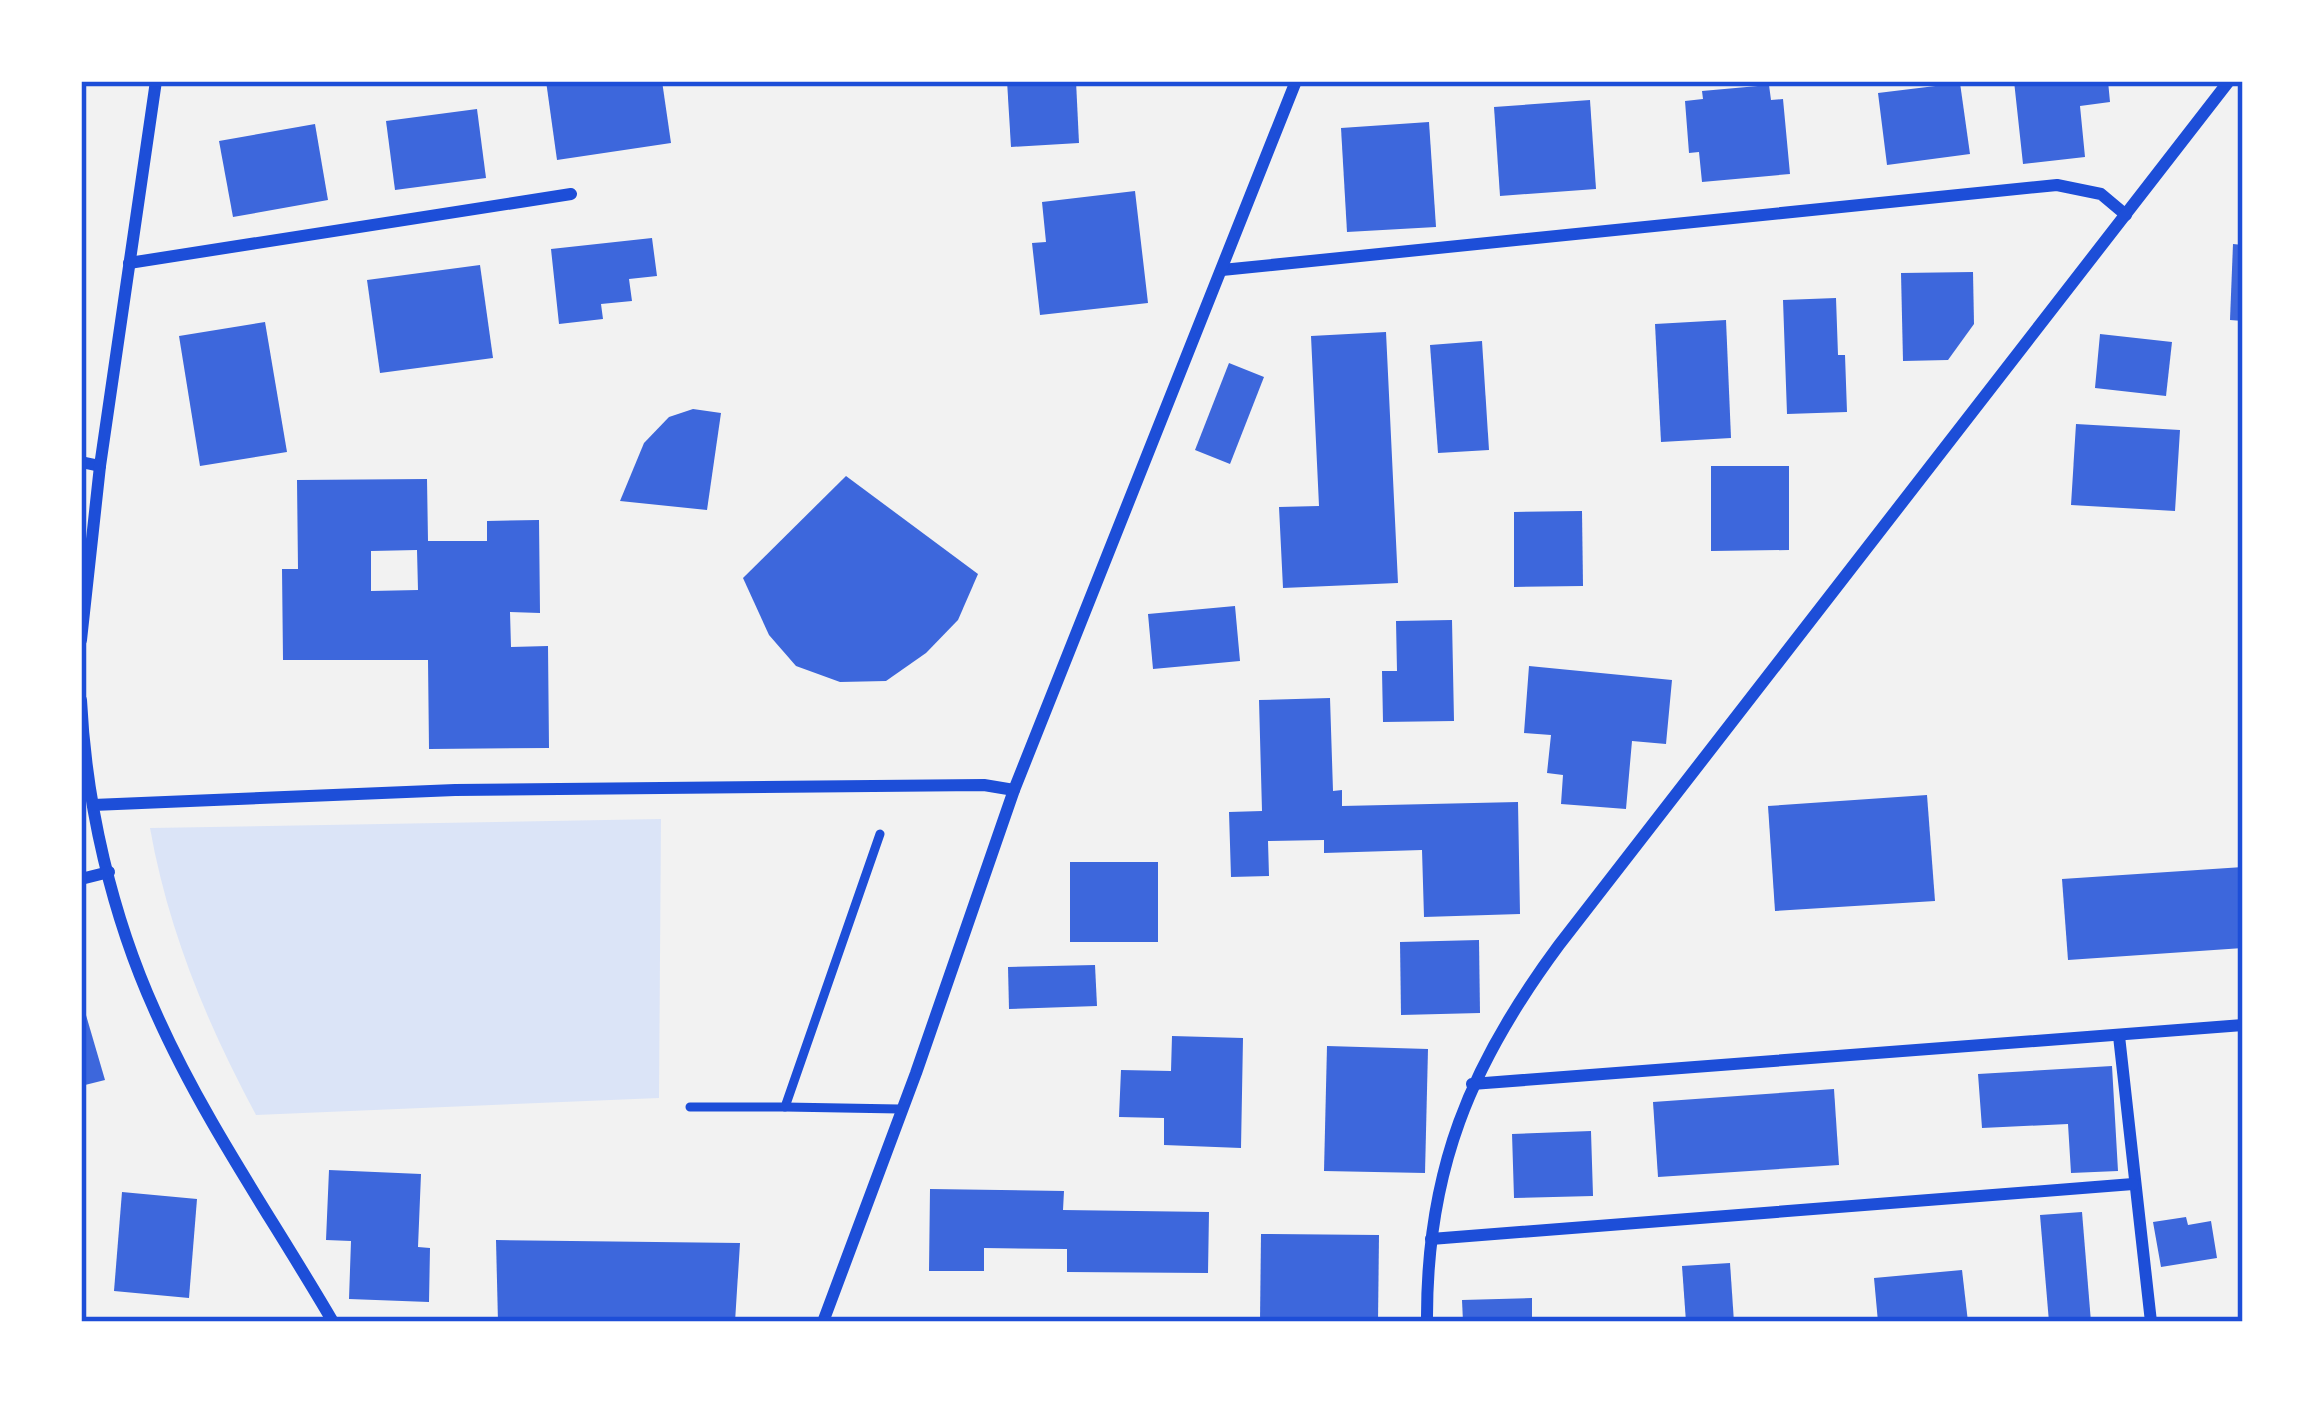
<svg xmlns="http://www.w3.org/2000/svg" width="2324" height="1403" font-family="Roboto,sans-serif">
	<rect width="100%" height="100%" fill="#f2f2f2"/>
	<!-- green -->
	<path fill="#dbe4f7" d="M661,819l-2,279 -403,17c-49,-91 -88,-185 -106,-287z"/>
	<!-- building -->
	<g fill="#3d67dc" fill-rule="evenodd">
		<polygon points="546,81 662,81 671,143 557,160"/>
		<polygon points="1007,81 1076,81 1079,143 1011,147"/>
		<polygon points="2014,81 2108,81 2110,102 2080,106 2085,157 2023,164"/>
		<polygon points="1960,83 1970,154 1887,165 1878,93"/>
		<polygon points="1769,85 1771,100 1783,99 1790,174 1702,182 1699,152 1689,153 1685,101 1703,99 1702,91"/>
		<polygon points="1590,100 1596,189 1500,196 1494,107"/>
		<polygon points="477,109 486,178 395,190 386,121"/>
		<polygon points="1429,122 1436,227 1347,232 1341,128"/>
		<polygon points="315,124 328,200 233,217 219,141"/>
		<polygon points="1135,191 1148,303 1040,315 1032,243 1046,242 1042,202"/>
		<polygon points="652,238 657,276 629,279 632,301 601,304 603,319 559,324 551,249"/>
		<polygon points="2233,244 2243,245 2243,321 2230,320"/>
		<polygon points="480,265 493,358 380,373 367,280"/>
		<polygon points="1973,272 1974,324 1948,360 1903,361 1901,273"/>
		<polygon points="1836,298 1838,355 1845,355 1847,412 1787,414 1783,300"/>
		<polygon points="1726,320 1731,438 1661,442 1655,324"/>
		<polygon points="265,322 287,452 200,466 179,336"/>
		<polygon points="1386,332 1398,583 1283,588 1279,507 1319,506 1311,336"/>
		<polygon points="2100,334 2172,342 2166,396 2095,388"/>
		<polygon points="1482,341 1489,450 1438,453 1430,345"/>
		<polygon points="1229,363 1264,377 1230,464 1195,450"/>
		<polygon points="693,409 721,413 707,510 620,501 644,443 669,417"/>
		<polygon points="2076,424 2180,430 2175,511 2071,505"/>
		<polygon points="1711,466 1789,466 1789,550 1711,551"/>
		<polygon points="846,476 978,574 958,620 926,653 886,681 840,682 796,666 769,635 743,578"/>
		<path d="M427,479l1,62h59v-20l52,-1 1,93 -30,-1 1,35 37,-1 1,102 -120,1 -1,-89h-145l-1,-91h16l-1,-89zM417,550l1,40 -47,1v-40z"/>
		<polygon points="1582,511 1583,586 1514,587 1514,512"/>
		<polygon points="1235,606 1240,661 1153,669 1148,614"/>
		<polygon points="1452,620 1454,721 1383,722 1382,671 1397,671 1396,621"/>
		<polygon points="1529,666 1672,680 1666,744 1632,741 1626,809 1561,804 1563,775 1547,773 1551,735 1524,733"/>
		<polygon points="1330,698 1333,791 1342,790 1342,806 1518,802 1520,914 1424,917 1422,850 1324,853 1324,840 1268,841 1269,876 1231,877 1229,812 1262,811 1259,700"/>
		<polygon points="1927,795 1935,901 1775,911 1768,806"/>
		<rect x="1070" y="862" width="88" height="80"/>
		<polygon points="2243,867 2243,948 2068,960 2062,879"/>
		<polygon points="1479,940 1480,1013 1401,1015 1400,942"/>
		<polygon points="1095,965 1097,1006 1009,1009 1008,967"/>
		<polygon points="81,998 105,1080 81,1086"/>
		<polygon points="1172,1036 1243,1038 1241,1148 1164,1145 1164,1118 1119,1117 1121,1070 1171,1071"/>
		<polygon points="1327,1046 1428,1049 1425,1173 1324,1171"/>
		<polygon points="2112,1066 2118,1171 2071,1173 2068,1124 1982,1128 1978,1074"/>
		<polygon points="1834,1089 1839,1165 1658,1177 1653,1102"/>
		<polygon points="1591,1131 1593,1196 1514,1198 1512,1134"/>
		<polygon points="329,1170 421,1174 418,1247 430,1248 429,1302 349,1299 351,1241 326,1240"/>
		<polygon points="930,1189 1064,1191 1063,1210 1209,1212 1208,1273 1067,1272 1067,1249 984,1248 984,1271 929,1271"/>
		<polygon points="122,1192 197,1199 189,1298 114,1291"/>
		<polygon points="2082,1212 2091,1322 2049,1322 2040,1215"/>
		<polygon points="2186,1217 2188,1225 2211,1221 2217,1258 2161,1267 2153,1222"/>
		<polygon points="1261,1234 1379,1235 1378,1322 1260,1321"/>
		<polygon points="496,1240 740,1243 735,1322 498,1322"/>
		<polygon points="1730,1263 1734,1322 1686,1322 1682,1266"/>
		<polygon points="1962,1270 1968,1322 1878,1322 1874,1278"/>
		<polygon points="1532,1298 1532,1322 1463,1322 1462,1300"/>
	</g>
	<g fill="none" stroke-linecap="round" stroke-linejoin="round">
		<!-- service -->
		<g stroke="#1d4ed8" stroke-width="9">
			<polyline points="690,1107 785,1107 880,834"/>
			<polyline points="785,1107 899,1109"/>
		</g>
		<!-- minor -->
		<g stroke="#1d4ed8" stroke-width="12">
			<polyline points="129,263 571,194"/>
			<polyline points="1222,270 2057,185 2101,194 2126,215"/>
			<polyline points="81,462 100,466"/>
			<polyline points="81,640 100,466 156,81"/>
			<path d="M81,700c5,104 31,216 74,311 48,109 118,208 178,311"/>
			<polyline points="93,805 455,790 984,785 1014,790"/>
			<polyline points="81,879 109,872"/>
			<polyline points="2119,1036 2151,1322"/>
			<polyline points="1472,1084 2243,1025"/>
			<polyline points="1431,1239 2133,1184"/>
			<polyline points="823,1322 916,1073 1014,790 1296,81"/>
			<path d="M1427,1322c-1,-151 43,-257 132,-377l670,-864"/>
		</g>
	</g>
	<!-- border -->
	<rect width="2324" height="1403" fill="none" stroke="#ffffff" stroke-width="168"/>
	<rect x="84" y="84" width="2156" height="1235" fill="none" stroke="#1d4ed8" stroke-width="4.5"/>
</svg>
